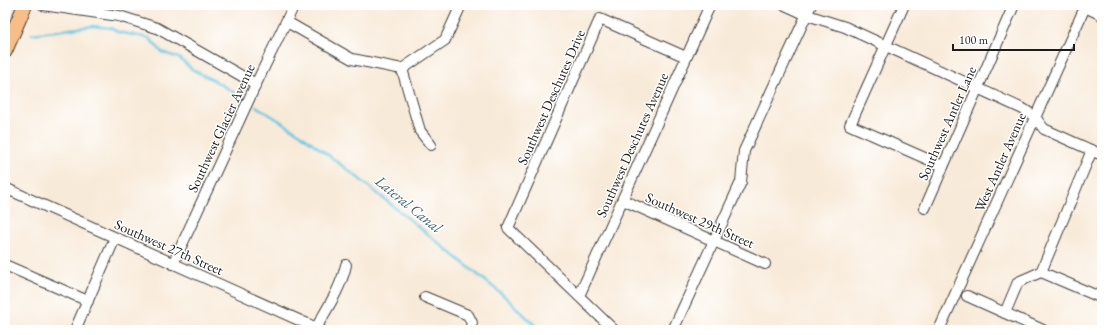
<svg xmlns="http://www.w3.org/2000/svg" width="1107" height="335" font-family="'EB Garamond',serif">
	<rect width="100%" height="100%" fill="#fff"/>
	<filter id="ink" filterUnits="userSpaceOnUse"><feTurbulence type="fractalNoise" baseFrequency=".025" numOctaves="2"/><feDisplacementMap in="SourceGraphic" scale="8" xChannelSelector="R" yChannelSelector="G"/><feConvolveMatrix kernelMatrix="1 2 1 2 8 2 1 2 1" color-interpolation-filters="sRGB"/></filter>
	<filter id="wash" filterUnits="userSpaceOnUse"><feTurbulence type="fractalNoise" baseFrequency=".012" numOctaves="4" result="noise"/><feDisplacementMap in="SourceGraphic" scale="16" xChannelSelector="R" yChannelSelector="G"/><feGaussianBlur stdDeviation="0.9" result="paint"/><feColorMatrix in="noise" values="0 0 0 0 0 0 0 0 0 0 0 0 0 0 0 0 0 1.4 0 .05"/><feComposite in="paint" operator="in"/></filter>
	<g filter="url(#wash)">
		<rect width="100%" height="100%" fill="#f8ead8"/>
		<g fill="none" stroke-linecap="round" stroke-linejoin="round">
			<!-- stream -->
			<g stroke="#64c6e2" stroke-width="2.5">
				<polyline points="32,34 93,26 111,28 118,32 149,38 162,52 179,58 193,70 215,81 245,99"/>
				<polyline points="256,106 299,133 352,173 503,295 540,330"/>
			</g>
		</g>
	</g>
	<g filter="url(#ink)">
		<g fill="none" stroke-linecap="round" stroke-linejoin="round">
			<!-- minor casing -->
			<g stroke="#3d3b38" stroke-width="12">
				<g id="minor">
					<polyline points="43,5 119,16 157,28 256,84"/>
					<polyline points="785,5 807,15 845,27 1025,110 1035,117 1044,129 1102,155"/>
					<polyline points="904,5 850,125 943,166"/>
					<polyline points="1085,7 1102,15"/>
					<polyline points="287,22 352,59 402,69"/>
					<polyline points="402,69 445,40 461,5"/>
					<polyline points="402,69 420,131 431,145"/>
					<polyline points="5,188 321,330"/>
					<polyline points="623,200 765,264"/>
					<polyline points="925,208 1014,5"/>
					<polyline points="173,264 256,84 294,5"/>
					<polyline points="5,265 88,301"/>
					<polyline points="1041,272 1092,150"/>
					<polyline points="1041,272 1102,298"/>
					<polyline points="579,296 710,5"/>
					<polyline points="967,296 1043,330"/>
					<polyline points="425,297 468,315 472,323 470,330"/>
					<polyline points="1005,313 1018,282 1041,272"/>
					<path d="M316,328c12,-21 25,-40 30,-63"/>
					<polyline points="75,330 115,238"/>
					<polyline points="614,330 508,228 600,19 686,57"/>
					<polyline points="673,330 741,182 744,151 811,5"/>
					<polyline points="939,330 1086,5"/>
				</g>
			</g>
			<!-- highway casing -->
			<g stroke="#3d3b38" stroke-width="16">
				<polyline id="highway" points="5,51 25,5"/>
			</g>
			<!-- minor -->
			<use href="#minor" stroke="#fff" stroke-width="10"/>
			<!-- highway -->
			<use href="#highway" stroke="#f7be87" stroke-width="14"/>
		</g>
	</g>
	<g text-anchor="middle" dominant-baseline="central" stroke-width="3" stroke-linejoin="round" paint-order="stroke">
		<!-- street labels -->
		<g font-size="14" fill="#1c1c1c" stroke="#fff">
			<text transform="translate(551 97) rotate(-66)">Southwest Deschutes Drive</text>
			<text transform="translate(947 123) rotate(-66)">Southwest Antler Lane</text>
			<text transform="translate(221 128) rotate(-65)">Southwest Glacier Avenue</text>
			<text transform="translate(632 145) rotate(-66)">Southwest Deschutes Avenue</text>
			<text transform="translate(1000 162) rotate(-66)">West Antler Avenue</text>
			<text transform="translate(700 220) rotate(24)">Southwest 29th Street</text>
			<text transform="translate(169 247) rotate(24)">Southwest 27th Street</text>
		</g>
		<!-- water labels -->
		<g font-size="15" font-style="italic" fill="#39606b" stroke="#fff">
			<text transform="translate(409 204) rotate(39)">Lateral Canal</text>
		</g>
	</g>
	<!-- margin -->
	<rect width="1107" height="335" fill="none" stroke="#fff" stroke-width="20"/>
	<!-- scale -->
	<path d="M953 44v6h121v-6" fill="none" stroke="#1c1c1c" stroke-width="2"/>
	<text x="959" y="44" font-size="12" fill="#1c1c1c" stroke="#ffffff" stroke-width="3" paint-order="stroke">100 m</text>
</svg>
